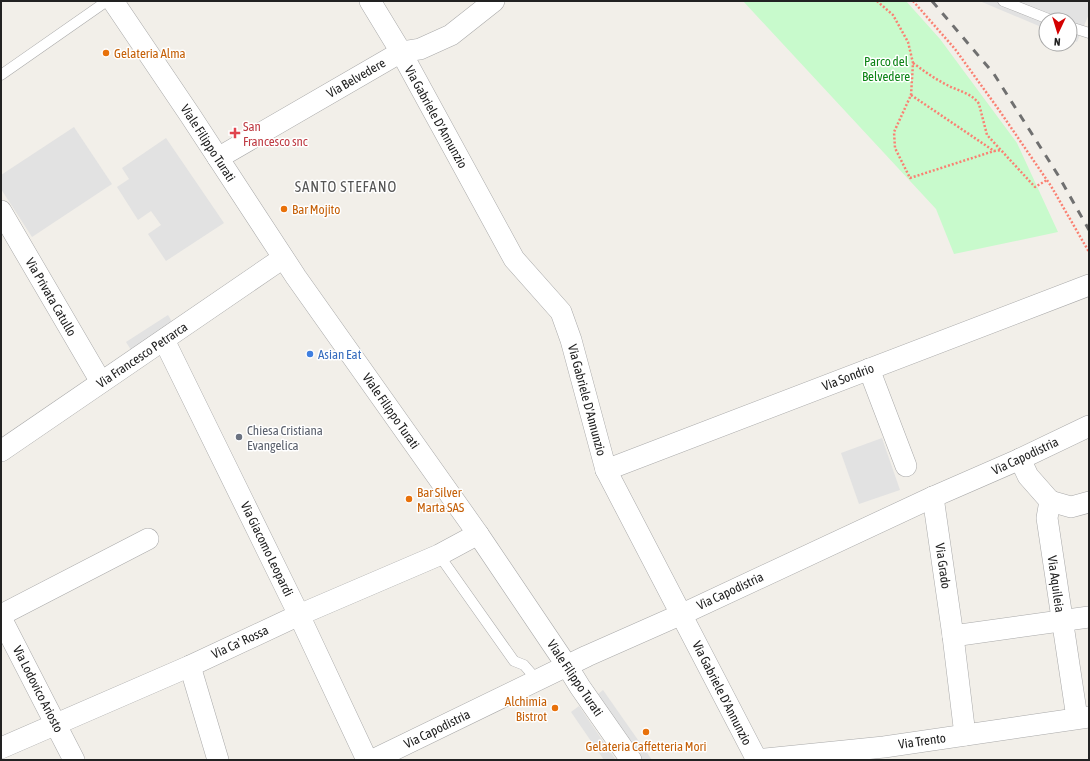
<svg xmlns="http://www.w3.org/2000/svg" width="1090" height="761" font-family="'Asap Condensed',sans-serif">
	<rect width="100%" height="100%" fill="#f2efe9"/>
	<!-- park -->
	<polygon fill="#c8facc" points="743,1 906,1 940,39 1017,143 1058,232 954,254 936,209"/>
	<!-- parking -->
	<g fill="#e2e2e2">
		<polygon points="982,1 1089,1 1089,14 1077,42 1070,39 1070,20 1046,20 1046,29 982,2"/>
		<polygon points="74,127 112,184 32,237 1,189 1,175"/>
		<polygon points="166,138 224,223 166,261 148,234 161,225 151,211 138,220 117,187 129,179 122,168"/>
		<polygon points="168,315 175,327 133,353 126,342"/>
		<polygon points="882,438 900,490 859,504 841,453"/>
		<polygon points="603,690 652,760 642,760 597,695"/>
		<polygon points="579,706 616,760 604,760 571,712"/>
	</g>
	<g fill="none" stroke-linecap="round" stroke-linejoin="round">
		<!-- service casing -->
		<g stroke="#a9a9a9" stroke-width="11">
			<g id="service">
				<polyline points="1003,1 1051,20"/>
				<polyline points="1070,27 1089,33"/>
				<polyline points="1,75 107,1"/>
				<polyline points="439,555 514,661 524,665 537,680"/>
			</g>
		</g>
		<!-- minor casing -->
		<g stroke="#a9a9a9" stroke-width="22">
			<g id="minor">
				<polyline points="113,1 190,115 296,277 478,534 567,666 580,687 631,760"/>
				<polyline points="370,1 401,52 514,259 561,312 571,340 606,470 757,760"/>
				<polyline points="218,158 401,52 420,49 451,35 494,1"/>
				<polyline points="1,211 101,382"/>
				<polyline points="164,340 299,615 367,760"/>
				<polyline points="869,369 906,466"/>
				<polyline points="1,451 283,258"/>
				<polyline points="1020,459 1028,476 1050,501 1047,518 1077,718"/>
				<polyline points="606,470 1089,285"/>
				<polyline points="933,497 953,636 965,735"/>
				<polyline points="1050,501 1071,507 1089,502"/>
				<polyline points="1,615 148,539"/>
				<polyline points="1,618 74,760"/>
				<polyline points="953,636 1089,617"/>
				<polyline points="190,666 218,760"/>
				<polyline points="1,748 190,666 299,615 439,555 478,534"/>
				<polyline points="373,760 587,656 691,610 933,497 1020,459 1089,426"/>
				<polyline points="755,760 884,747 1089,717"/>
			</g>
		</g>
		<!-- path -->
		<g stroke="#fa8072" stroke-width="2.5" stroke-dasharray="2 2" stroke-linecap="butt">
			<polyline points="877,1 893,15 908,42 913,63 911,95 894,132 895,148 910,178 994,151"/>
			<polyline points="913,1 955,49 999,110 1051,186 1089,252"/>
			<path d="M913,63c11,8 22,16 34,22 11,6 25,8 32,19l8,31 48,52 12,-7"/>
			<polyline points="911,95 994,151 1001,150"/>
		</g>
		<!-- service -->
		<use href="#service" stroke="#fff" stroke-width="10"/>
		<!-- minor -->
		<use href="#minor" stroke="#fff" stroke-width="21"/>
		<!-- rail -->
		<polyline stroke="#707070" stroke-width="3" stroke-dasharray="8 8" stroke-linecap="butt" points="932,1 994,74 1058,175 1089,230"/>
	</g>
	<!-- markers -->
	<g fill="#e8710a" stroke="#fff" stroke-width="1.5">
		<circle cx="106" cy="53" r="4"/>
		<circle cx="284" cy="209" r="4"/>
		<circle cx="409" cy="499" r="4"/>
		<circle cx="555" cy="708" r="4"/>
		<circle cx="646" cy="732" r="4"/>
	</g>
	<path fill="#e0444e" stroke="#fff" stroke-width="1.5" d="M233 127h4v4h4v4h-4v4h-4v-4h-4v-4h4z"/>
	<circle fill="#3f7fe0" stroke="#fff" stroke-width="1.5" cx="310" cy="354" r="4"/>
	<circle fill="#6b7280" stroke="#fff" stroke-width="1.5" cx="239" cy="437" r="4"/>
	<g text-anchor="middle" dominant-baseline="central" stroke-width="3" stroke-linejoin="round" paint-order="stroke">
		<!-- food labels -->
		<g font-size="13" fill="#c56008" stroke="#fff" text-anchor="start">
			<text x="114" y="53">Gelateria Alma</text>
			<text x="292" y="209">Bar Mojito</text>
			<text x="417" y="492">Bar Silver<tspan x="417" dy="15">Marta SAS</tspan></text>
			<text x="547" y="701" text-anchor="end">Alchimia<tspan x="547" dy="15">Bistrot</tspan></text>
			<text x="646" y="746" text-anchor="middle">Gelateria Caffetteria Mori</text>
		</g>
		<!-- park labels -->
		<g font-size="13" fill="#0c8416" stroke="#fff">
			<text x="886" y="61">Parco del<tspan x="886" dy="15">Belvedere</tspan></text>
		</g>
		<!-- street labels -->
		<g font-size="13" fill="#222" stroke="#fff">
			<text transform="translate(356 78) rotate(-30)">Via Belvedere</text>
			<text transform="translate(436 117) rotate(61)">Via Gabriele D'Annunzio</text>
			<text transform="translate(208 143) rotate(57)">Viale Filippo Turati</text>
			<text transform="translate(51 297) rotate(60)">Via Privata Catullo</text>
			<text transform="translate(142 355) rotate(-34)">Via Francesco Petrarca</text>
			<text transform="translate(848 377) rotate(-21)">Via Sondrio</text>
			<text transform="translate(587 400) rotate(75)">Via Gabriele D'Annunzio</text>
			<text transform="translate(391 411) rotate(55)">Viale Filippo Turati</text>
			<text transform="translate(1025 456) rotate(-25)">Via Capodistria</text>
			<text transform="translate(267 549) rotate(64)">Via Giacomo Leopardi</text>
			<text transform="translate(943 566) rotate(82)">Via Grado</text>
			<text transform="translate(1056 584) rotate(82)">Via Aquileia</text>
			<text transform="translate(730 591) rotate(-25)">Via Capodistria</text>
			<text transform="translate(240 642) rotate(-25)">Via Ca' Rossa</text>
			<text transform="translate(575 678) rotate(56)">Viale Filippo Turati</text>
			<text transform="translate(38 689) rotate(63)">Via Lodovico Ariosto</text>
			<text transform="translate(722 693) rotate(63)">Via Gabriele D'Annunzio</text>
			<text transform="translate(437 729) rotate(-26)">Via Capodistria</text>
			<text transform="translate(922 741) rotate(-8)">Via Trento</text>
		</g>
		<!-- health labels -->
		<g font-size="13" fill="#be3a42" stroke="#fff" text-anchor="start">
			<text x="243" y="126">San<tspan x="243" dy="15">Francesco snc</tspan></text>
		</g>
		<!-- shop labels -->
		<g font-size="13" fill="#366cbe" stroke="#fff" text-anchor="start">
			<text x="318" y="354">Asian Eat</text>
		</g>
		<!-- worship labels -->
		<g font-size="13" fill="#5b616d" stroke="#fff" text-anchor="start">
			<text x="247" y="430">Chiesa Cristiana<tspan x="247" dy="15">Evangelica</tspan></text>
		</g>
		<!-- quarter labels -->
		<g font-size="15" letter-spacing="1" fill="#555" stroke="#fff">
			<text x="346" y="186">SANTO STEFANO</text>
		</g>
	</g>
	<!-- border -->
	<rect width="1090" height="761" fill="none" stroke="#222222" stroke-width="4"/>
	<!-- north arrow -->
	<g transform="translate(1058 32) rotate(184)"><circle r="19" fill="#ffffff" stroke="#a7a7a7"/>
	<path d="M0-3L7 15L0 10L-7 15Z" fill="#d40000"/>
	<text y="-6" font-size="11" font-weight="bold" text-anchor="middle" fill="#222222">N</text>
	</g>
</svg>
